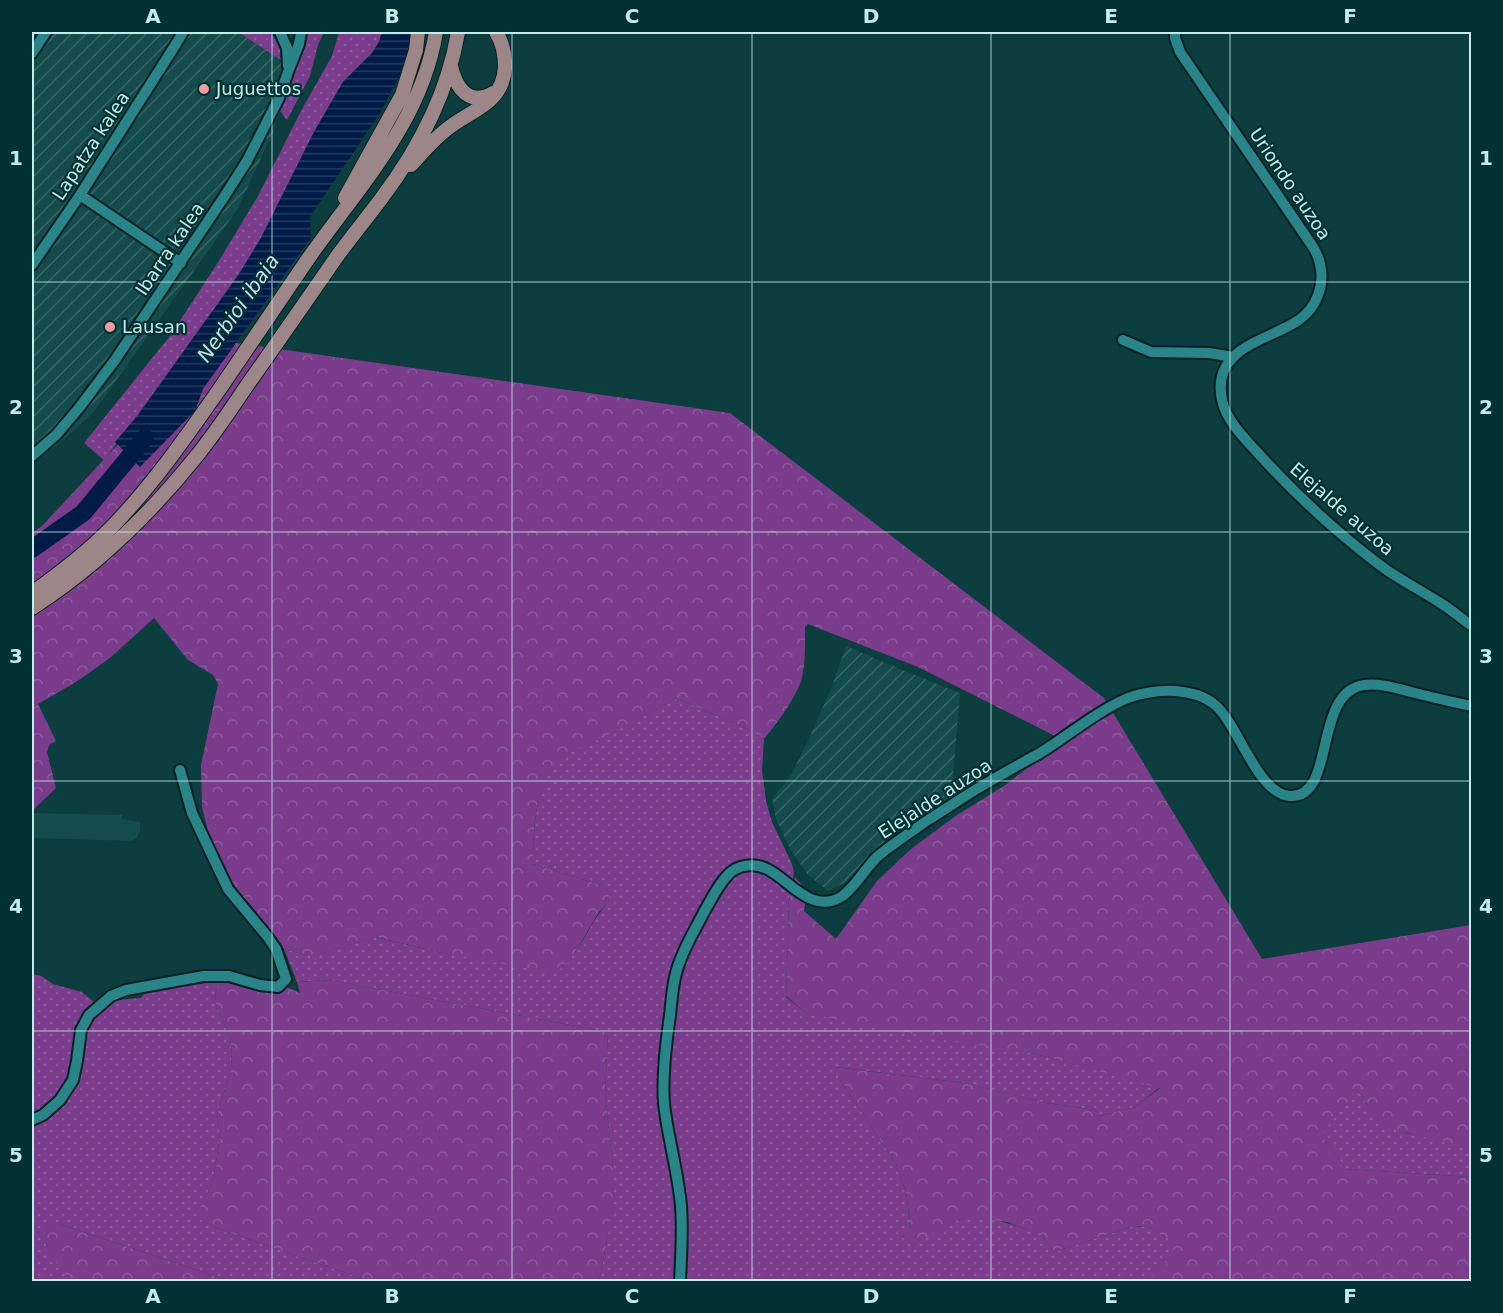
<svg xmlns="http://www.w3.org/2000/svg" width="1503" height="1313" font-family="'DejaVu Sans',sans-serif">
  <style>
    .built { fill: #144b4d }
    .industrial { fill: url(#industrial-furrows) }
    .green { fill: url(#green-dots) }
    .forest { fill: url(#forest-crowns) }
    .water { fill: url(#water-rules) }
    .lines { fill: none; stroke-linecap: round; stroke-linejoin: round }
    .river { stroke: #011b47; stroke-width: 18 }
    .minor-casing { stroke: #062123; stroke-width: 14 }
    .major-casing { stroke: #062123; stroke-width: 16 }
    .minor { stroke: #2a8588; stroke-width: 10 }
    .major { stroke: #9d8688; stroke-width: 14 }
    .grid { fill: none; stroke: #c4eced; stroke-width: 1.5; stroke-opacity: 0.55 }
    .poi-dot { fill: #f59b9c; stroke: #003234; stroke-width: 2 }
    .labels { text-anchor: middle; stroke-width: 4.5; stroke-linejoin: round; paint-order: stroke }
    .poi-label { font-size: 18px; fill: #c4eced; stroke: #003234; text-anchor: start }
    .street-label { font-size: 18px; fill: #c4eced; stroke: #003234 }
    .water-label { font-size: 20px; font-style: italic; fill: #ccdbf3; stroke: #003234 }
    .neatline { fill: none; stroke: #c4eced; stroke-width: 2 }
    .grid-label { font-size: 20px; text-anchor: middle; font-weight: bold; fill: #c4eced }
  </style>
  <defs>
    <pattern id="industrial-furrows" width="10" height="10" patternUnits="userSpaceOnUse" patternTransform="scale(1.5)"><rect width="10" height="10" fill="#144b4d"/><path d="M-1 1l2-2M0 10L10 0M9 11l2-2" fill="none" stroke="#356567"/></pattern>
    <pattern id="green-dots" width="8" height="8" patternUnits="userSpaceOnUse" patternTransform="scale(1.5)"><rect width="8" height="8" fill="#7b3d8b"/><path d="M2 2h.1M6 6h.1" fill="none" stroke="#8c599c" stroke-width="1.8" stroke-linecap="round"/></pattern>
    <pattern id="forest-crowns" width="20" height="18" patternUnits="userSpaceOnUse" patternTransform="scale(1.5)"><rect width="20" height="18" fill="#7b3d8b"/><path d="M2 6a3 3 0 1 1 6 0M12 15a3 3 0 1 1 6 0" fill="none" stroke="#8c599c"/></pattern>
    <pattern id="water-rules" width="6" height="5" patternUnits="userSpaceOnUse" patternTransform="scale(1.5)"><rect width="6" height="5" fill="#011b47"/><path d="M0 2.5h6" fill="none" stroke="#243c62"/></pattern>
  </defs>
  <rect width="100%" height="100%" fill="#0c3d3f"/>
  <path class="built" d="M 32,813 L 122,815 L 122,819 L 140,822 L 140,831 L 137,837 L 132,841 L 32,838 Z"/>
  <path class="industrial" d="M 32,32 L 269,32 L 299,59 L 273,132 L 237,210 L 93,413 L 66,438 L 32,465 Z
    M 846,646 L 907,672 L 960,693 L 951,799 L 900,829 L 862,864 L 848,881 L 828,891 L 808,875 L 790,849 L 776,819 L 772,799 L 791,775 L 807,743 L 831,689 Z"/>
  <path class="green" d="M 238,32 L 269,32 L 279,44 L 281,60 Z
    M 308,32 L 324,32 L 318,45 L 310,76 L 287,120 L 280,111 Z
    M 339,32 L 382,32 L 379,42 L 372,53 L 343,82 L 314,132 L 261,238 L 239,274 L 138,415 L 104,460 L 84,443 L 170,336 L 217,264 L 258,196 L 301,111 L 332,56 Z
    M 677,698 L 747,729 L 764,739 L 762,770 L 766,801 L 772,822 L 792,864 L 794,873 L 789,899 L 786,997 L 805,1012 L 1036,1054 L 1160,1087 L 1135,1107 L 1098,1116 L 1096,1110 L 1046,1103 L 965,1083 L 835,1067 L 837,1075 L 896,1164 L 906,1192 L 911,1230 L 903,1236 L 912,1246 C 924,1239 950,1222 961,1219 C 983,1214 1024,1226 1042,1237 C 1047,1240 1050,1247 1054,1252 L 1133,1226 L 1149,1227 L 1171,1240 L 1175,1253 L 1149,1282 L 599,1281 L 607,1241 L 613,1165 L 605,1094 L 608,1032 L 329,980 L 297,982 L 284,949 L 306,955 L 317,955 L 375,937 L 442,953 L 563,967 C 582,948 591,920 610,900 L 601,885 L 533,864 C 533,830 535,775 566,754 C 576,747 589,744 600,739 C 626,726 651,712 677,698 Z
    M 32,974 L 41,976 L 53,984 L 82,992 L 94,1002 L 141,998 L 145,992 L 185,983 L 223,982 L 216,991 L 215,1002 L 230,1038 L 232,1050 L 231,1069 L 217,1114 L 220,1135 L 215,1170 L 208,1193 L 196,1217 L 222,1230 L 369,1281 L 230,1281 L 59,1224 L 46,1244 L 69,1281 L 32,1282 Z
    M 1358,1090 L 1368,1106 L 1406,1133 L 1455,1143 L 1471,1150 L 1471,1177 L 1346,1169 L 1328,1143 L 1319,1136 Z"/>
  <path class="forest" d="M 215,340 L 730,413 L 1104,698 L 1262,959 L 1471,925 L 1471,1150 C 1443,1138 1411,1138 1384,1124 C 1378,1121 1373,1116 1368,1112 L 1368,1106 L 1358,1090 L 1320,1136 L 1328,1143 L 1346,1169 L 1471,1177 L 1471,1281 L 1149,1281 L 1168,1258 L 1175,1253 L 1170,1240 L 1149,1227 L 1133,1226 L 1054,1252 L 1044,1238 L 1023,1228 L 1007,1222 L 971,1218 L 960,1219 L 912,1246 L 903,1236 L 911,1229 L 906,1192 L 896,1164 L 837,1075 L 834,1067 L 965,1083 L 1046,1103 L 1096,1110 L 1099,1116 L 1135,1107 L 1160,1088 L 1036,1054 L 868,1027 L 805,1012 L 786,996 L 789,899 L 795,877 L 807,891 L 804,911 L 836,939 L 877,881 L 911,849 L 957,815 L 1004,786 L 1038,760 L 1061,739 L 918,667 L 808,624 L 805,627 C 805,644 806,668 800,684 C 791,704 778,722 764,739 L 747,729 L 677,698 C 651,712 625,727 598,740 C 588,745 574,748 565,755 C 535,780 533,827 533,864 L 601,885 L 607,890 L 610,900 L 599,912 L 571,959 L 563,967 L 554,971 L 543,971 L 442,953 L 376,937 L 317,955 L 306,955 L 284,949 L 271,932 L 251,912 L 237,891 L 209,835 L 202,807 L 201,765 L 218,684 L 213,675 L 188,660 L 154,618 L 110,658 L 76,682 L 38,704 L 56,741 L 49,745 L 47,752 L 56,788 L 32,811 L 32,533 L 42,526 Z
    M 238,976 C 264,976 276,982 300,993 L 297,982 L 329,980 L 608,1032 L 605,1094 L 613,1165 L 614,1192 L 607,1241 L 599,1281 L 369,1281 L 222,1230 L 195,1217 L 208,1193 L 215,1170 L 220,1135 L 217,1114 L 231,1069 L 232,1050 L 230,1038 L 215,1002 L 216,991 L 223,982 Z
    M 59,1224 L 230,1281 L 69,1281 C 60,1267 41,1244 44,1227 Z"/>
  <path class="water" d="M 382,32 L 413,32 L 399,77 L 380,113 L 310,217 L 311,238 L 203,389 L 195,411 L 140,467 L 115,442 L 138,415 L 239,274 L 261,238 L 314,132 L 343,82 L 372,53 L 379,42 Z"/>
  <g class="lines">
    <path class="river" d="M 32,549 L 83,513 L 145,438"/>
    <defs>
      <path id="minor" d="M 280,32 L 287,48 L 288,66
        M 1175,32 L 1175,38 L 1180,52 L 1313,247 C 1316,252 1319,258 1320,264 C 1325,285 1317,307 1299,320 C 1268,341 1211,347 1222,400 C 1226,420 1244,438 1257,452 C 1294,493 1336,532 1381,566 C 1400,580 1422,591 1442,604 C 1453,611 1462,619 1472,626
        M 32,53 L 46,32
        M 80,195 L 181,263
        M 32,265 L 80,195 L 176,44 L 183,32
        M 1123,340 L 1151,352 L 1209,353 L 1233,357
        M 32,456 L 56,435 L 79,408 L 115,360 L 224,197 L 247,161 L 279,98 L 288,72 L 299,44 L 301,32
        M 32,1120 L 43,1115 L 60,1100 L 73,1080 L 77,1061 L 81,1030 L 89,1015 L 111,996 L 126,990 L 204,976 L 229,976 L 260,985 L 278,987 L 286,979 L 276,949 L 267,936 L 228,889 L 192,813 L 180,770
        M 680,1282 C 681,1257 683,1231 681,1206 C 678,1172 668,1138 664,1104 C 662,1075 666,1044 670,1015 C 672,997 673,978 680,961 C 686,944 696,928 704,912 C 711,900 717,887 726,877 C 736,864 755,862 769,870 C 791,882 812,914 841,897 C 853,890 867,866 878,856 C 894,843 911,832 928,820 C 946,809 963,797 980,787 C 1000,775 1020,764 1040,753 C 1069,735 1097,711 1128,698 C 1141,693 1160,690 1175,691 C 1188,692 1203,695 1214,704 C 1238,723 1257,794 1290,796 C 1337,798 1312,693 1364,685 C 1380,683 1396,688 1411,692 C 1431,697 1451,702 1472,706"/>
      <path id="major" d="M 451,66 C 456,88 469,107 493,93
        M 411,165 C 423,152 434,139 447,129 C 472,109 503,104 505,67 C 505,54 503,43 496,32
        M 345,198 L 402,95 L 416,50 L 418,32
        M 32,593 C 56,576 88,551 109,530 C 152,486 186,437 221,387 C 250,344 279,302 308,259 C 359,186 421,123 436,32
        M 32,608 C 94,568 149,515 195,458 C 214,435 231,409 248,384 C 275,346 302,307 329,268 C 345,244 364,222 381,199 C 418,150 448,93 458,32"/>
    </defs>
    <use href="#minor" class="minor-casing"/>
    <use href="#major" class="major-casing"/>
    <use href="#minor" class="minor"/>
    <use href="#major" class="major"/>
  </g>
  <path class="grid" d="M 272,32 L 272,1282M 512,32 L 512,1282M 752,32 L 752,1282M 991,32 L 991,1282M 1230,32 L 1230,1282M 32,282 L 1472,282M 32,532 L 1472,532M 32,781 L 1472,781M 32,1031 L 1472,1031"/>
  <g class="poi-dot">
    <circle cx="204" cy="89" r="6"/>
    <circle cx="110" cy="327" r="6"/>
  </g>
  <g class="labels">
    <g class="poi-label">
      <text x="216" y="95">Juguettos</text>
      <text x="122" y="333">Lausan</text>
    </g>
    <g class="street-label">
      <text transform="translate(91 146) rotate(-57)" y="6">Lapatza kalea</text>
      <text transform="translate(1290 184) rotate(56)" y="6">Uriondo auzoa</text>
      <text transform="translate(170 249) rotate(-56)" y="6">Ibarra kalea</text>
      <text transform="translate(1342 509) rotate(41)" y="6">Elejalde auzoa</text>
      <text transform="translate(935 799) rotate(-33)" y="6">Elejalde auzoa</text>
    </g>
    <g class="water-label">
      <text transform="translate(238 308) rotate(-55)" y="7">Nerbioi ibaia</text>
    </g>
  </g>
  <rect width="1503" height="1313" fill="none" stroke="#003234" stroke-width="66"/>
  <rect x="33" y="33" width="1437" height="1247" class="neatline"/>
  <g class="grid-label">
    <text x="153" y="23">A</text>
    <text x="392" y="23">B</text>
    <text x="632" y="23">C</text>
    <text x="871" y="23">D</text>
    <text x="1111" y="23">E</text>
    <text x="1350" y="23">F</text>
    <text x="16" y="165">1</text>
    <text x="1486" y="165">1</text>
    <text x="16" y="414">2</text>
    <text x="1486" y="414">2</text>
    <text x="16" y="663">3</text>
    <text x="1486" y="663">3</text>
    <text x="16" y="913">4</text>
    <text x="1486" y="913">4</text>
    <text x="16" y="1162">5</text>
    <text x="1486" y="1162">5</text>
    <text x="153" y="1303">A</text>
    <text x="392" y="1303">B</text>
    <text x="632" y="1303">C</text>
    <text x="871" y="1303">D</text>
    <text x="1111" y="1303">E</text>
    <text x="1350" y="1303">F</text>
  </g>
</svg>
